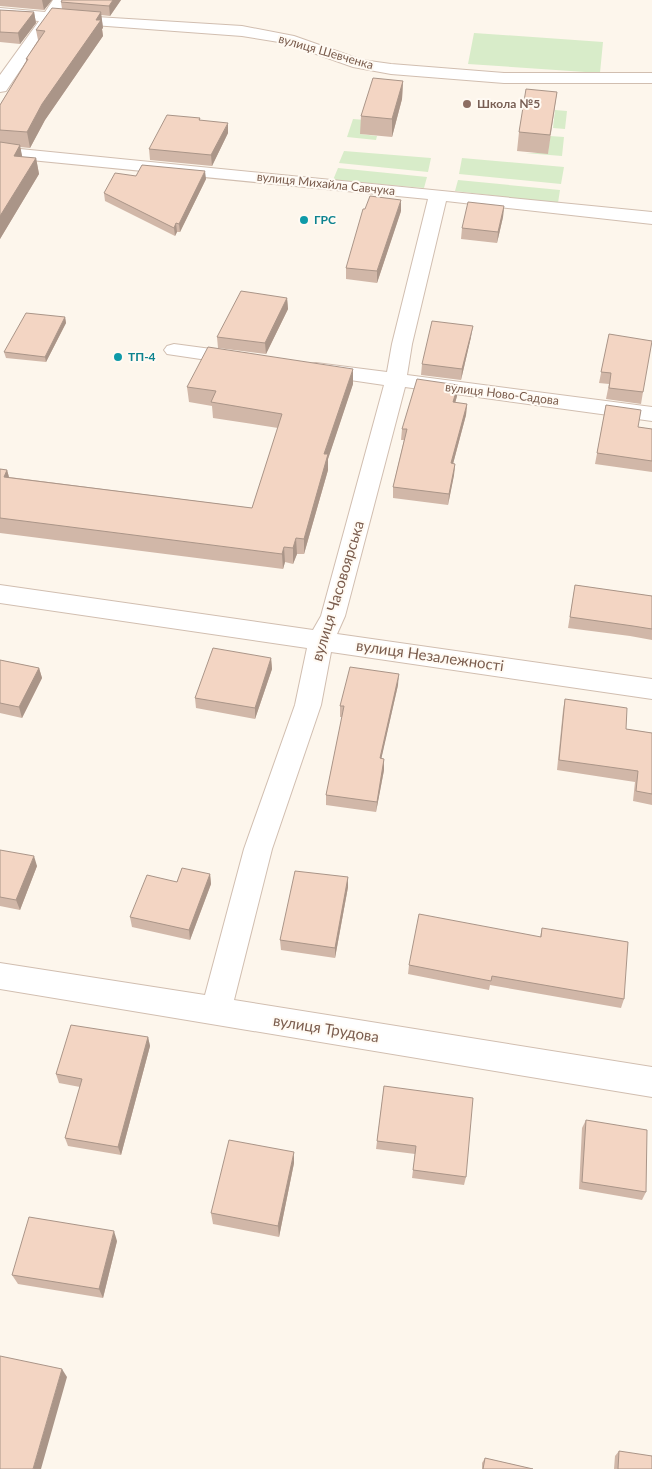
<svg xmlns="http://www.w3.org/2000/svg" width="652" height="1469" font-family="Lato,sans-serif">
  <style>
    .green { fill: #d8ecc9 }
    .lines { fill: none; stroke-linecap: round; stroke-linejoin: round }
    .minor-casing { stroke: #d1beb0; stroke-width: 2 }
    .minor { fill: #fff; fill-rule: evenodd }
    .wall { fill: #d1b7a8 }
    .shaded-wall { fill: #aa9588 }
    .building { fill: #f3d5c3; stroke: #aa9588 }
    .education-dot { fill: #8d6e63; stroke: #fffaf3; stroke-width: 2 }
    .culture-dot { fill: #0f9aa8; stroke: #fffaf3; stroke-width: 2 }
    .labels { text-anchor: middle; stroke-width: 4; stroke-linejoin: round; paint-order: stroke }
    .far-street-label { font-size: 12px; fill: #7a5c4d; stroke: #fffaf3 }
    .far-education-label { font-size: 12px; font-weight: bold; fill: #785e54; stroke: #fffaf3; text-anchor: start }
    .far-culture-label { font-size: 12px; font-weight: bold; fill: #0d838f; stroke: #fffaf3; text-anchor: start }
    .street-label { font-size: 15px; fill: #7a5c4d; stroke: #fffaf3 }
  </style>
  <rect width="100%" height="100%" fill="#fdf6ec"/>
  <path class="green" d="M 474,33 L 603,42 L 600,73 L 468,64 Z
    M 555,110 L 567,111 L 565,129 L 553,128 Z
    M 353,119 L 365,120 L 360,134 L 377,136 L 376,140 L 347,137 Z
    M 550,136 L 564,137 L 562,156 L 525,153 L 548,153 Z
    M 344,151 L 431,158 L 428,172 L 339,163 Z
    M 462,158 L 564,167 L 561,184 L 459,174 Z
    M 338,168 L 427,177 L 424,188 L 333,180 Z
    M 458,180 L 560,190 L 558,203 L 455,191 Z"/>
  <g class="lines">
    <defs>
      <path id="minor" d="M 53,0 L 69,0 L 59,14 L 64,15 L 242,26 L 294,36 L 362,60 L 391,64 L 504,73 L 652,73 L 652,83 L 504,83 L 391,74 L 353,67 L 285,43 L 242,36 L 53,22 L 6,91 L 0,92 L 0,75 L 39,21 L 0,18 L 0,8 L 45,12 Z
        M 0,147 L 652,212 L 652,224 L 446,201 L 412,344 L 407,375 L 652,407 L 652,421 L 405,387 L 345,616 L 337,634 L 652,679 L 652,699 L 331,652 L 321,705 L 272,849 L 234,1000 L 652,1067 L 652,1097 L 0,989 L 0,963 L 205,995 L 244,849 L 295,705 L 307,648 L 0,603 L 0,585 L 313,630 L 321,616 L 384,385 L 316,375 L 309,374 L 306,369 L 309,364 L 316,363 L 387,372 L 392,344 L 428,199 L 0,157 Z
        M 174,344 L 241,353 L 248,354 L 251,359 L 248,364 L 241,365 L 167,354 L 164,350 L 167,346 Z"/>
    </defs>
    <use href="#minor" class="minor-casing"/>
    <use href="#minor" class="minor"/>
  </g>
  <path class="wall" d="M 0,0 L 52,0 L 44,10 L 0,6 Z
    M 121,0 L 110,16 L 101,15 L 103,28 L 102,29 L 103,36 L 45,120 L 30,148 L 20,147 L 22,157 L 36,158 L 39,174 L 0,239 L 0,105 L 26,61 L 26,59 L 38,40 L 36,30 L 62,9 L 61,2 Z
    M 0,10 L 34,12 L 36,23 L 20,44 L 0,42 Z
    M 403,81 L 402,99 L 392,137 L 360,134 L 361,116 Z
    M 557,92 L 548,154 L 517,151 L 519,132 Z
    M 200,118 L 200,120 L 228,133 L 212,166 L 150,160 L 149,149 Z
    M 136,176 L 206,179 L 180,232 L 177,232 L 175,236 L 105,201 L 104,193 Z
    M 504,206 L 503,217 L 497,243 L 461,239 L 462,228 Z
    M 401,211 L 377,283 L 346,279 L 346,268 Z
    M 287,298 L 288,309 L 266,354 L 218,348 L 217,337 Z
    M 65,317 L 66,323 L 46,362 L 6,358 L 4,352 Z
    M 609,334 L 643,392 L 641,404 L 606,399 L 609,384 L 599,383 Z
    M 471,337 L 461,380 L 421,375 L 422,364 Z
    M 353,384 L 328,459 L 328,470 L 304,554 L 297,554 L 293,564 L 285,562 L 283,569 L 0,533 L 0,469 L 7,470 L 9,477 L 252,508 L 278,428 L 213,418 L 212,406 L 189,402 L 187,387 Z
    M 458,385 L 457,396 L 455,403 L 467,404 L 466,415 L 453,464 L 455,464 L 454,475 L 448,505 L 393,498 L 393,487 L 404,440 L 401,440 L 402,429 Z
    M 606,405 L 638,427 L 652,429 L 652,472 L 595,464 Z
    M 575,585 L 652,596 L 652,640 L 630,636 L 568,628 Z
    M 271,658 L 272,669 L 255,719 L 196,708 L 195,698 Z
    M 0,660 L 39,668 L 42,678 L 22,718 L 0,713 Z
    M 398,685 L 381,759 L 384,759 L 384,770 L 376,812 L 326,805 L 326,795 L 342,717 L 340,717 L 340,706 Z
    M 565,699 L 626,729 L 652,733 L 652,805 L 633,801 L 635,782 L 557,770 L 563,710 Z
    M 0,850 L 37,866 L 20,910 L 0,906 Z
    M 210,874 L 211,884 L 190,940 L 132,927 L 130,917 L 177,882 Z
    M 348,877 L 348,887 L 335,958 L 281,950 L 280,940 Z
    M 542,928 L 624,999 L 621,1008 L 490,985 L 489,990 L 408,974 L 409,965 L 540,937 Z
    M 148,1037 L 150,1046 L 121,1155 L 68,1146 L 65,1138 L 80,1087 L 59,1083 L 56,1074 Z
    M 384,1086 L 466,1177 L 464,1185 L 412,1178 L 415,1154 L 376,1149 Z
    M 586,1120 L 646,1192 L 642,1200 L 579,1189 L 582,1128 Z
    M 294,1163 L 279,1237 L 213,1224 L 211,1213 Z
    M 117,1241 L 103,1298 L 18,1284 L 12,1275 Z
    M 619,1451 L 652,1469 L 614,1469 L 615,1456 Z
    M 485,1458 L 533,1469 L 482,1469 L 482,1463 Z"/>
  <path class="shaded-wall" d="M 42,0 L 52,0 L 44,10 Z
    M 113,0 L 121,0 L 110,16 L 109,6 Z
    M 34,12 L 36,23 L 20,44 L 18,33 Z
    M 101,12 L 103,28 L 102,29 L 103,36 L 45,120 L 30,148 L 27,132 L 42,104 Z
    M 403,81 L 402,99 L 392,137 L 392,119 Z
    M 228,123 L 228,133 L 212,166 L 211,155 Z
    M 20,145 L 23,161 L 14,156 Z
    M 36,158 L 39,174 L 0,239 L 0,216 Z
    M 205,171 L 206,179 L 180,232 L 179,224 Z
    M 401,200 L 401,211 L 377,283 L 377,271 Z
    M 504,206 L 503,217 L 497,243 L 498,232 Z
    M 176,223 L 177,232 L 175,236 L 174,228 Z
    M 287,298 L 288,309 L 266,354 L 265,343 Z
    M 65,317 L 66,323 L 46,362 L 45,357 Z
    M 473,326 L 471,337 L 461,380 L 462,369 Z
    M 353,369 L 353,384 L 328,459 L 328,470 L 304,554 L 304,539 L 324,454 Z
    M 458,385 L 457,396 L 452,414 L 453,402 Z
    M 467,404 L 466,415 L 450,475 L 451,463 Z
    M 455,464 L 454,475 L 448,505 L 449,494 Z
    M 7,470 L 11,485 L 4,477 Z
    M 296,538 L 297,554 L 293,564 L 293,548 Z
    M 284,547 L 285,562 L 283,569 L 282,554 Z
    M 271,658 L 272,669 L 255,719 L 255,708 Z
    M 39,668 L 42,678 L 22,718 L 19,707 Z
    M 399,674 L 398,685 L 379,769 L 380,758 Z
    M 384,759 L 384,770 L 376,812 L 377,802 Z
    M 34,856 L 37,866 L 20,910 L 16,900 Z
    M 210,874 L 211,884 L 190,940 L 189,930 Z
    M 348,877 L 348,887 L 335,958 L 335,948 Z
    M 148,1037 L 150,1046 L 121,1155 L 118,1147 Z
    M 294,1152 L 294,1163 L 279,1237 L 278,1226 Z
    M 114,1231 L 117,1241 L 103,1298 L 99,1289 Z
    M 62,1369 L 67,1377 L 41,1469 L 33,1469 Z"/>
  <path class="building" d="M 62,0 L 113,0 L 109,6 L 61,2 Z
    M 52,8 L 101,12 L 96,20 L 101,20 L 42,104 L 27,132 L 0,130 L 0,105 L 28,59 L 26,59 L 45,31 L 36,30 Z
    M 0,10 L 34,12 L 18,33 L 0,32 Z
    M 373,78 L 403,81 L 392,119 L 361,116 Z
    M 526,89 L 557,92 L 550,135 L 519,132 Z
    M 167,115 L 200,118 L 199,120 L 228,123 L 211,155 L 149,149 Z
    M 0,142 L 20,145 L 14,156 L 36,158 L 0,216 Z
    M 142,165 L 205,171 L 179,224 L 176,223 L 174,228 L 104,193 L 115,173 L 136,176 Z
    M 370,196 L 401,200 L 377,271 L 346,268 L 363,209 L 365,209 Z
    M 468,202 L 504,206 L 498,232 L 462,228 Z
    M 241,291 L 287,298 L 265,343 L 217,337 Z
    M 26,313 L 65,317 L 45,357 L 4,352 Z
    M 432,321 L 473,326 L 462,369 L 422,364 Z
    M 609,334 L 652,341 L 643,392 L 609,388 L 611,373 L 601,372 Z
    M 208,347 L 353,369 L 324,454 L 328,454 L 304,539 L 296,538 L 293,548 L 284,547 L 282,554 L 0,518 L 0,469 L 7,470 L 4,477 L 252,508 L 282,414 L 211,402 L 216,391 L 187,387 Z
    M 417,379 L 458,385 L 453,402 L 467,404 L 451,463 L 455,464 L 449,494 L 393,487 L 407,429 L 402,429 Z
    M 606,405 L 641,410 L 638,427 L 652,429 L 652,461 L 597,453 Z
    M 575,585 L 652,596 L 652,629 L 633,626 L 570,617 Z
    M 213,648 L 271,658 L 255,708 L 195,698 Z
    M 0,660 L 39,668 L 19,707 L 0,703 Z
    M 350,667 L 399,674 L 380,758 L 384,759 L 377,802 L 326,795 L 344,706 L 340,706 Z
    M 565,699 L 627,708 L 626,729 L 652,733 L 652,794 L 636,791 L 638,771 L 559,760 Z
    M 0,850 L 34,856 L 16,900 L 0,897 Z
    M 182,868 L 210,874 L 189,930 L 130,917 L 147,875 L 177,882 Z
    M 295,871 L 348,877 L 335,948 L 280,940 Z
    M 419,914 L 541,937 L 542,928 L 628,942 L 624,999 L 492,976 L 491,981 L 409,965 Z
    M 71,1025 L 148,1037 L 118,1147 L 65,1138 L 82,1079 L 56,1074 Z
    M 384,1086 L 473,1098 L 466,1177 L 413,1170 L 416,1146 L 377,1141 Z
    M 586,1120 L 647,1130 L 646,1192 L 582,1182 Z
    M 229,1140 L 294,1152 L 278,1226 L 211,1213 Z
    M 29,1217 L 114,1231 L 99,1289 L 12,1275 Z
    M 0,1356 L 62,1369 L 33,1469 L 0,1469 Z
    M 619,1451 L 652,1456 L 652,1469 L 618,1469 Z
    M 485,1458 L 533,1469 L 483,1469 Z"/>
  <circle class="education-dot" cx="467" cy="104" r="5"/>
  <g class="culture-dot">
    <circle cx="304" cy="220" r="5"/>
    <circle cx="118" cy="357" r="5"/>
  </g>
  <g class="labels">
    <g class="far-street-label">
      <text transform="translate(326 52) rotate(16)" y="4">вулиця Шевченка</text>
      <text transform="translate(326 184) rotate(6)" y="4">вулиця Михайла Савчука</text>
      <text transform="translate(502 394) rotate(7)" y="4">вулиця Ново-Садова</text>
    </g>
    <g class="far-education-label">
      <text x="477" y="108">Школа №5</text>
    </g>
    <g class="far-culture-label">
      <text x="314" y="224">ГРС</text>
      <text x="128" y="361">ТП-4</text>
    </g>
    <g class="street-label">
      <text transform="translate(338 591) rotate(-73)" y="5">вулиця Часовоярська</text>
      <text transform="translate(430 656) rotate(8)" y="5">вулиця Незалежності</text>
      <text transform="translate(326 1029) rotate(9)" y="5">вулиця Трудова</text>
    </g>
  </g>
</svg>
